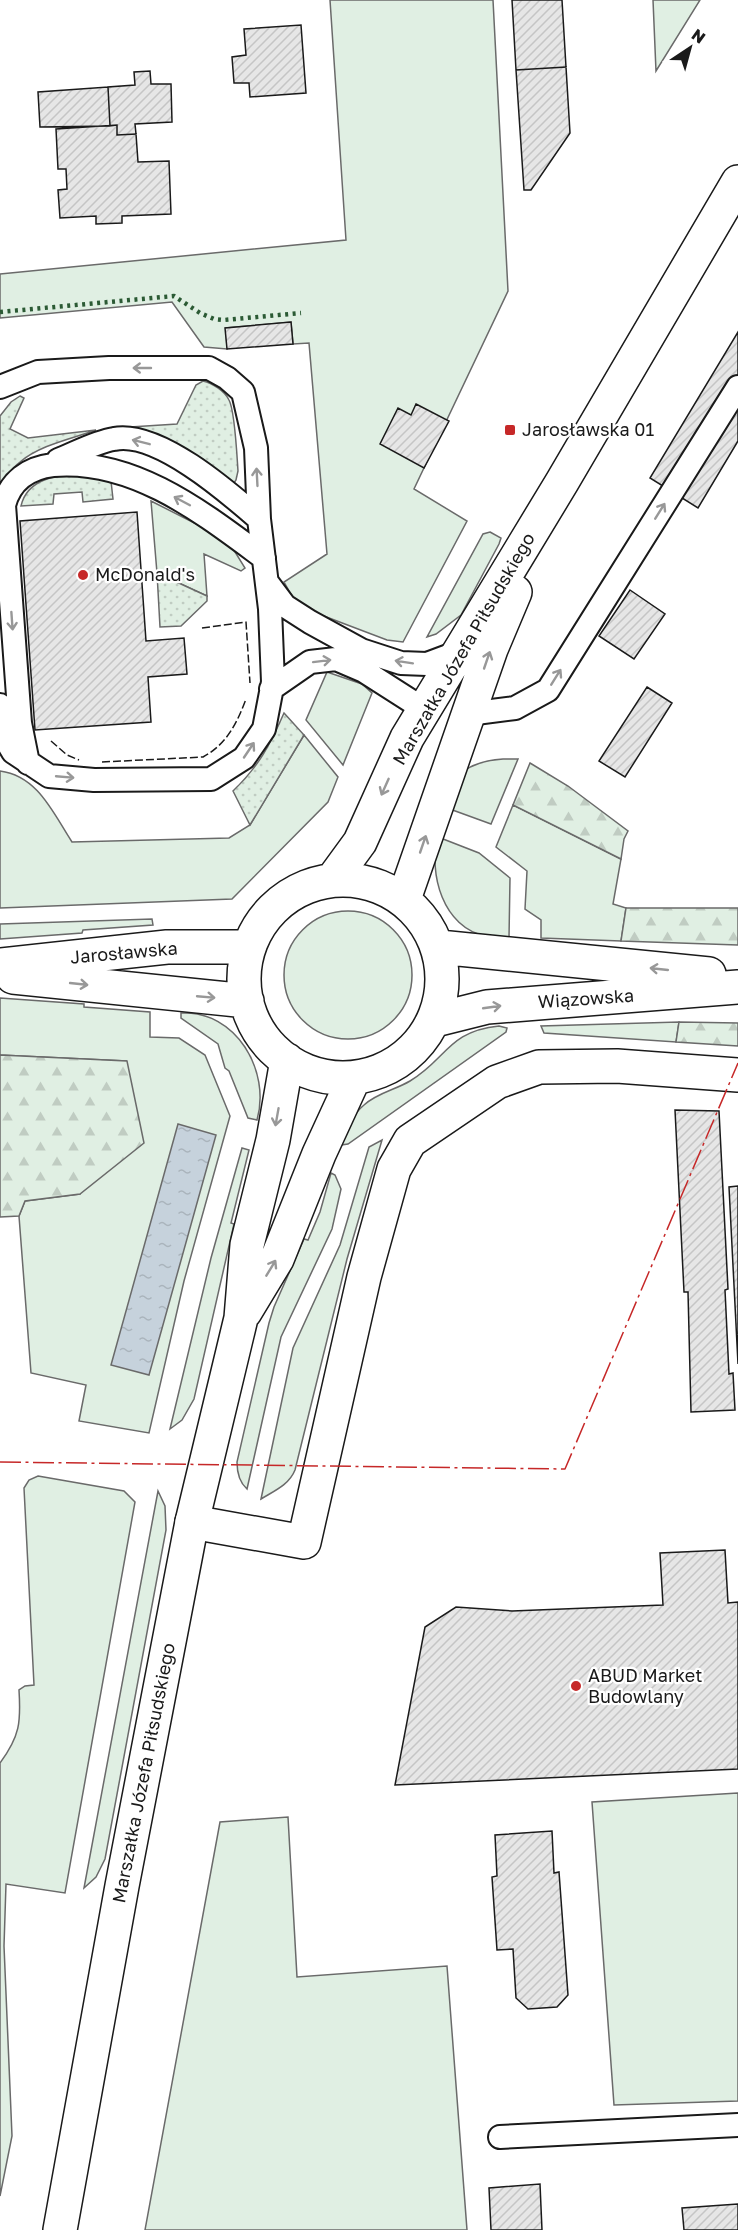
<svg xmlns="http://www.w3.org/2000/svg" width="738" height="2230" font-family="'Golos Text',sans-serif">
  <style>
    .grass { fill: #e0efe3; stroke: #6a6a6a; stroke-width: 1.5 }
    .forest { fill: url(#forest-firs); stroke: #6a6a6a; stroke-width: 1.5 }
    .garden { fill: url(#garden-dots); stroke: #6a6a6a; stroke-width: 1.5 }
    .water { fill: url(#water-ripples); stroke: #6a6a6a; stroke-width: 1.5 }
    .building { fill: url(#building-hatch); stroke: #1a1a1a; stroke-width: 1.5 }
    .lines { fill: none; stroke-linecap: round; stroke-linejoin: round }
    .service-casing { stroke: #1a1a1a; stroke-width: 26 }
    .minor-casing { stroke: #1a1a1a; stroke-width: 36 }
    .secondary-casing { stroke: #1a1a1a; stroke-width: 36 }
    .service { stroke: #fff; stroke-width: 22 }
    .minor { stroke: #fff; stroke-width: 33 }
    .secondary { stroke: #fff; stroke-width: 33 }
    .hedge { stroke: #2b5a34; stroke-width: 4.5; stroke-dasharray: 3 4.5; stroke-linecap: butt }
    .fence { stroke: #1a1a1a; stroke-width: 1.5; stroke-dasharray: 8 3; stroke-linecap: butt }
    .power { stroke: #c62828; stroke-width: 1.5; stroke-dasharray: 21 4.5 3 4.5; stroke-linecap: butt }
    .oneway { stroke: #989898 }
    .poi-dot { fill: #c62828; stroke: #fff; stroke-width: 2 }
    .labels { text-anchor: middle; stroke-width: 4.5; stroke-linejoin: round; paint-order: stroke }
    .poi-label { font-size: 18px; fill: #1a1a1a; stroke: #fff; text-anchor: start }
    .street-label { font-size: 18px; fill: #1a1a1a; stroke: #fff }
  </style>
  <defs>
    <pattern id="forest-firs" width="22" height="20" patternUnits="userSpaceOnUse" patternTransform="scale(1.5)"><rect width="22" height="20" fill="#e0efe3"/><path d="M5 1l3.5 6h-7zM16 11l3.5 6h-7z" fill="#c0ccc2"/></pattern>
    <pattern id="garden-dots" width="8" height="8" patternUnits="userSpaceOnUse" patternTransform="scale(1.5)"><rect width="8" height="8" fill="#e0efe3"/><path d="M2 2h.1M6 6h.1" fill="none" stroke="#c0ccc2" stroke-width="1.8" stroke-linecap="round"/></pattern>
    <pattern id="water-ripples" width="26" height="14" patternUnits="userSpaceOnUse" patternTransform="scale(1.5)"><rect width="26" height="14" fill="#c6d2dc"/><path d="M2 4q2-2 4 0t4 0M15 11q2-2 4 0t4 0" fill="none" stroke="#aab4bc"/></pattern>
    <pattern id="building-hatch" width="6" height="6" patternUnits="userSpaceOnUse" patternTransform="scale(1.5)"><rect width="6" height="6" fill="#e6e6e6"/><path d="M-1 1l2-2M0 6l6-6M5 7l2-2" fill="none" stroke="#c5c5c5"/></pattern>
  </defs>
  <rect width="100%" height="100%" fill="#fff"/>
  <path class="grass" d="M 330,0 L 493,0 L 508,291 L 414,489 L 467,521 L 403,642 L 387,640 L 308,610 L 292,596 L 284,582 L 327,554 L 309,343 L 293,344 L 291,322 L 226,328 L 227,349 L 204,347 L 172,302 L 0,318 L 0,274 L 346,240 Z
    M 653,0 L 700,0 L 656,71 Z
    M 151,501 L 224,538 L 232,547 L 245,568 L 241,571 L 204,554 L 207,596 L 157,573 Z
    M 490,532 L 501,538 L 499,544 L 461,615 L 436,634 L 427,637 L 483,534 Z
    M 327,672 L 362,684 L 372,693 L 343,765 L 306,720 Z
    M 304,735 L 338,777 L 328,802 L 232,899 L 0,908 L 0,771 C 38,776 53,813 72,842 L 229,838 L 250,825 Z
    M 503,759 L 518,759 L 491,824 L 447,808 C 450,799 453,784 459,776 C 469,764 489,760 503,759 Z
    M 513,805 L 621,859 L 613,904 L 626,908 L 621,941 L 541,938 L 541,920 L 525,909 L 527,871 L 496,847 Z
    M 438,837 L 479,853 L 510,878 L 509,938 C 502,937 493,938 486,936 C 443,928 428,873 438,837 Z
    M284 975a64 64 0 1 1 128 0a64 64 0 1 1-128 0Z
    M 152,919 L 153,925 L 83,930 L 82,933 L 0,939 L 0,924 Z
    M 0,998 L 84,1004 L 84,1007 L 150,1012 L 150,1037 L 179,1038 L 205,1055 L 230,1116 L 184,1281 L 149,1433 L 79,1421 L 86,1385 L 31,1373 L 19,1216 L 25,1201 L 80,1194 L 126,1061 L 0,1055 Z
    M 181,1013 C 236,1010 271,1071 257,1120 L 248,1118 L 229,1071 L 225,1068 L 218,1044 L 181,1018 Z
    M 679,1022 L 676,1042 L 544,1033 L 541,1026 Z
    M 499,1026 L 507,1028 L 506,1032 L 348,1144 L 341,1145 C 347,1130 352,1115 364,1105 C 377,1093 395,1090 410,1081 C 446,1060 448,1031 499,1026 Z
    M 382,1140 L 347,1259 L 295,1470 C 289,1485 274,1491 261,1499 L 293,1348 L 340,1245 L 369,1147 Z
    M 242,1148 L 249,1150 L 231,1223 L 234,1224 L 194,1399 L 182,1420 L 170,1429 L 211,1258 Z
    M 331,1173 L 335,1175 L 341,1189 L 332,1229 L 281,1337 L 247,1489 C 239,1482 237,1472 237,1462 L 269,1323 L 274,1307 L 304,1239 L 308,1240 L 320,1212 Z
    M 38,1476 L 124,1491 L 135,1502 L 65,1893 L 6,1884 L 4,1946 L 12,2136 L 0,2196 L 0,1763 C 20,1736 21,1722 19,1690 L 25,1686 L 34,1685 L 24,1488 L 29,1480 Z
    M 158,1491 L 165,1506 L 166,1530 L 105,1859 L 96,1877 L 84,1888 Z
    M 738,1793 L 738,2101 L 614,2105 L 592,1802 Z
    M 288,1817 L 297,1977 L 447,1966 L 467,2230 L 145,2230 L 220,1822 Z"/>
  <path class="forest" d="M 530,763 L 568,786 L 628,831 L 624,839 L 621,859 L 513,805 Z
    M 626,908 L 738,908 L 738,945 L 621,941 Z
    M 679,1022 L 738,1023 L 738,1046 L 676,1042 Z
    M 0,1055 L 127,1061 L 144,1143 L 80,1194 L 25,1201 L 19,1216 L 0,1217 Z"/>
  <path class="garden" d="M 203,381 C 212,383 225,391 229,400 C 235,411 237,457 238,471 L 236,480 L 232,486 L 151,434 L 130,427 L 177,424 L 196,385 Z
    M 20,396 L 24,398 L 10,429 L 28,438 L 96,430 C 71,439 40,445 20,462 C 12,468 7,476 0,483 L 0,416 L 11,402 Z
    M 79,474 L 111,481 L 113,499 L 83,502 L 82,492 L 54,494 L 53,504 L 21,506 C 27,479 56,475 79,474 Z
    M 157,573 L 207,596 L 207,601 L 181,626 L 160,627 Z
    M 284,713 L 304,735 L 250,825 L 233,791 C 259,766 270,745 284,713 Z"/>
  <path class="water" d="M 178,1124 L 216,1135 L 149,1375 L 111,1365 Z"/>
  <path class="building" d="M 512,0 L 562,0 L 566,67 L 516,70 Z
    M 301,25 L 306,93 L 250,97 L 249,83 L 234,83 L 232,57 L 246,55 L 244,29 Z
    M 566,67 L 570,133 L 531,190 L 524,190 L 516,70 Z
    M 150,71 L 151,84 L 171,84 L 172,122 L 135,124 L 136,134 L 117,135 L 117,125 L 110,126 L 108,87 L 135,85 L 134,72 Z
    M 108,87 L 110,126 L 40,127 L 38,92 Z
    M 117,125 L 117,135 L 136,134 L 138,162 L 169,161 L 171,214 L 122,216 L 122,223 L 96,224 L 96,216 L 60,218 L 58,190 L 67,189 L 66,169 L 58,169 L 56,129 Z
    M 291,322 L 293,344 L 227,349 L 225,328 Z
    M 738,332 L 738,441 L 698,508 L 650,478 Z
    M 416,404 L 449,421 L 424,468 L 380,444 L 398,408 L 411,415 Z
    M 137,512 L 146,641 L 184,638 L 187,674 L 148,677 L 151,722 L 35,730 L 20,521 Z
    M 630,590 L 665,614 L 634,659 L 599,636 Z
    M 647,687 L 672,703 L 625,777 L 599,761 Z
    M 675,1110 L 719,1111 L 728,1289 L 725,1290 L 729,1374 L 733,1373 L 735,1410 L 691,1412 L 688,1292 L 684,1292 Z
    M 738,1186 L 738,1364 L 729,1187 Z
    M 725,1550 L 728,1603 L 738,1602 L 738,1769 L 395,1785 L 425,1627 L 456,1607 L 512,1611 L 663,1605 L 660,1553 Z
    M 552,1831 L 554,1873 L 559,1872 L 568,1995 L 557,2007 L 528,2009 L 516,1998 L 513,1949 L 497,1950 L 492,1877 L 497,1876 L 495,1835 Z
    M 540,2184 L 542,2230 L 491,2230 L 489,2188 Z
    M 738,2204 L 738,2230 L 684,2230 L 682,2208 Z"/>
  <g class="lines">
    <defs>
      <path id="service" d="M 0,387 L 38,372 L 109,368 L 209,368 L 227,378 L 243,392 L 256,448 L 259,519 L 270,609 L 273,682 L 264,729 L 244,758 L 211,779 L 94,780 L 49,776 L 13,752 L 3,735 L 0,705
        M 58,460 C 76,453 95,442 114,439 C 157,430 228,492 259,519
        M 267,582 L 285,606 L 310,622 L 361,650 L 401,663 L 427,664 L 459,652
        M 271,689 L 310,662 L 336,659 L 364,671 L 425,710
        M 468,714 L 515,708 L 548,690 L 738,387
        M 28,763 L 20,723 L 4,505 C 10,481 28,468 53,465 C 134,458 203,513 264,558
        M 500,2137 L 738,2125"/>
      <path id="minor" d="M 192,1522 L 304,1542 L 364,1277 L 394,1169 L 410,1141 L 497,1082 L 539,1067 L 617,1066 L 738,1075"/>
      <path id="secondary" d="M 333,879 L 360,842 L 407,738 L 562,482 L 738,182
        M244 979a99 99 0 1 1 198 0a99 99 0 1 1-198 0Z
        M 404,899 L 491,649 L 515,592
        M 439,947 L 709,974
        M 0,965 L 167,947 L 249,947
        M 13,977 L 247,1001
        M 435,1020 L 487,1007 L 738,987
        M 245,1312 L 277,1259 L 319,1154 L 354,1078
        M 60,2230 L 122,1886 L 192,1522 L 241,1318 L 247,1245 L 273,1140 L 287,1060"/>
    </defs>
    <use href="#service" class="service-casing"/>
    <use href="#minor" class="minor-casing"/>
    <use href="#secondary" class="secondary-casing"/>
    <use href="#service" class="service"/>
    <use href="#minor" class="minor"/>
    <use href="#secondary" class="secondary"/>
    <path class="hedge" d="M 0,312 L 174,296 L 200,313 L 214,319 L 224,320 L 301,313"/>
    <path class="fence" d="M 202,628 L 246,622 L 250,683
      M 51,741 L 67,755 L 79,760
      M 102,762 L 203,757 C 227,744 237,723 246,699"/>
    <path class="power" d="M 0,1462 L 565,1469 L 738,1063"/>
  </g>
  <defs><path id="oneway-shaft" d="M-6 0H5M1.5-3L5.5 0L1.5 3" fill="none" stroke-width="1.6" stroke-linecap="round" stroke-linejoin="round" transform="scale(1.5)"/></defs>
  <g class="oneway">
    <use href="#oneway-shaft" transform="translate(142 368) rotate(-180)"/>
    <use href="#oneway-shaft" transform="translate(141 442) rotate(-166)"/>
    <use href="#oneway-shaft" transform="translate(257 477) rotate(-93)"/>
    <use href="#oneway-shaft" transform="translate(182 501) rotate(-152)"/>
    <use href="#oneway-shaft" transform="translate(660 511) rotate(-58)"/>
    <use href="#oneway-shaft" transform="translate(12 621) rotate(86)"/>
    <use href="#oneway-shaft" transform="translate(487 660) rotate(-71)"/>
    <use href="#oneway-shaft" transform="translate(322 661) rotate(-7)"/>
    <use href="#oneway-shaft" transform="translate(404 662) rotate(-171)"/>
    <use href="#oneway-shaft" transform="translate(556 677) rotate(-58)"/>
    <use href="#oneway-shaft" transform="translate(249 750) rotate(-56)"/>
    <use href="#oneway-shaft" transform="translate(65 777) rotate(5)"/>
    <use href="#oneway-shaft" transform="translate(385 787) rotate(114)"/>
    <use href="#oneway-shaft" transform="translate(423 844) rotate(-71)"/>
    <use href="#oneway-shaft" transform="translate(659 969) rotate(-174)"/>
    <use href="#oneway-shaft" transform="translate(79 984) rotate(6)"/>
    <use href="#oneway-shaft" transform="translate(206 997) rotate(5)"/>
    <use href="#oneway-shaft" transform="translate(492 1007) rotate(-8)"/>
    <use href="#oneway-shaft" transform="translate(277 1117) rotate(100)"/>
    <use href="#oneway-shaft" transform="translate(271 1268) rotate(-59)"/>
  </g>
  <g class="poi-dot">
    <rect x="504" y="424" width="12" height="12" rx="3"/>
    <circle cx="83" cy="575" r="6"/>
    <circle cx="576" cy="1686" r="6"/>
  </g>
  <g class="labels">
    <g class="poi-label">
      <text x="522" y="436">Jarosławska 01</text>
      <text x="95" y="581">McDonald's</text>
      <text x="588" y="1682">ABUD Market<tspan x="588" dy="21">Budowlany</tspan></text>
    </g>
    <g class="street-label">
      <text transform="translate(464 649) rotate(-60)" y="6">Marszałka Józefa Piłsudskiego</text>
      <text transform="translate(124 953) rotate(-5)" y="6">Jarosławska</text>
      <text transform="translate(586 999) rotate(-4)" y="6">Wiązowska</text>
      <text transform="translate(144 1773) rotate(-79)" y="6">Marszałka Józefa Piłsudskiego</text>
    </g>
  </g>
  <g transform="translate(690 48) rotate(36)" stroke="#ffffff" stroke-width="4.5" paint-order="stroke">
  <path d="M0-4.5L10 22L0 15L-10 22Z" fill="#1a1a1a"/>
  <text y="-9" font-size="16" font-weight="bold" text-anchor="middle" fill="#1a1a1a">N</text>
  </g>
</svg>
